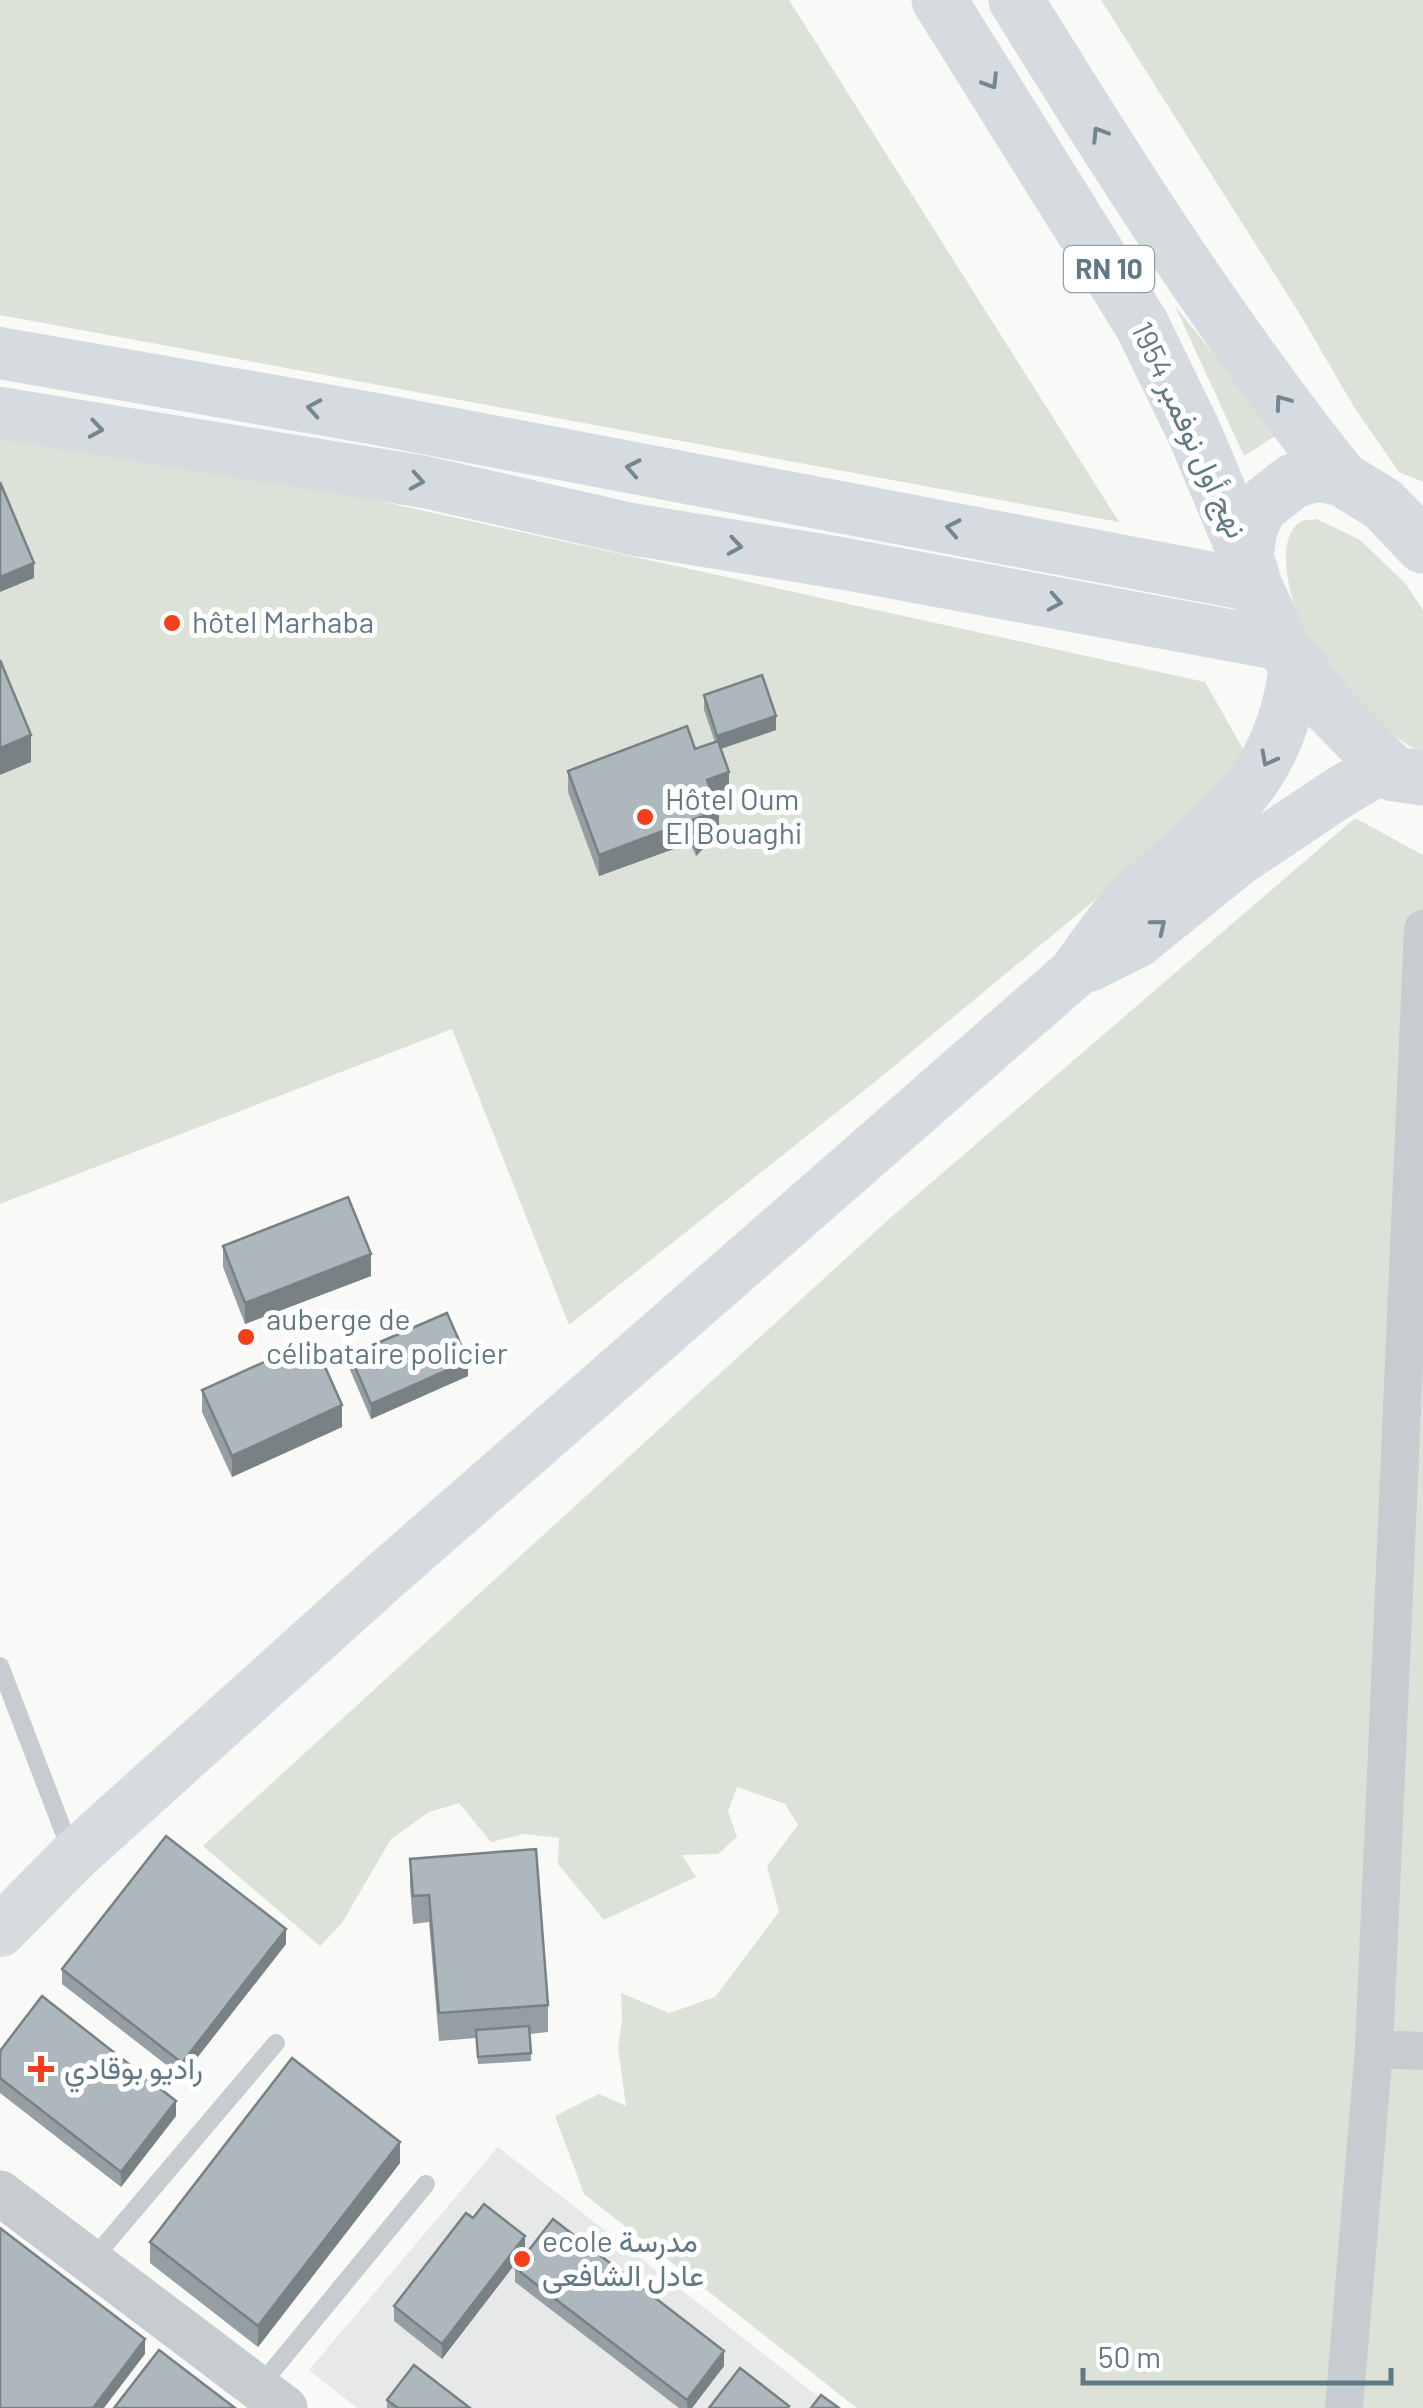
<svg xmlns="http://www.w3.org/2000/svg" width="1423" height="2408" font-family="Barlow,Vazirmatn,sans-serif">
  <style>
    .built { fill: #e7e9e8 }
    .green { fill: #dce2d7 }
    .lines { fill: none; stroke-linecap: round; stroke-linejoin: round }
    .service { stroke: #c6cccf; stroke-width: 18 }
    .minor { stroke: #c6cccf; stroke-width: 38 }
    .tertiary { stroke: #c6cccf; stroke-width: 45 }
    .secondary { stroke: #d5dbdf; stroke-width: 52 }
    .primary { stroke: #d5dbdf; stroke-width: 55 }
    .wall { fill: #949ea3 }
    .shaded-wall { fill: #788184 }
    .building { fill: #acb8bd; stroke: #788184; stroke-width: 2.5 }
    .oneway { stroke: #728792 }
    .poi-dot { fill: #f53f1b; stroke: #fff; stroke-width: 4 }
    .labels { text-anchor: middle; stroke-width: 10; stroke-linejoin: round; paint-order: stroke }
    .shield { fill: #fff; stroke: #90a0aa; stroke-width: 2.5 }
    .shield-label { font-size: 28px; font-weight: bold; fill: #617885 }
    .street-label { font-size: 30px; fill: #617885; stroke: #fff }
    .poi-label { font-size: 30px; fill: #617885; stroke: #fff; text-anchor: start }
  </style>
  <rect width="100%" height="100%" fill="#f9f9f7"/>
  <path class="built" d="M 498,2147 L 820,2398 L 812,2408 L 357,2408 L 309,2370 Z"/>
  <path class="green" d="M 0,0 L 789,0 L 1119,522 L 0,315 Z
    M 1101,0 L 1423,0 L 1423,482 L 1399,472 L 1354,407 L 1301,316 Z
    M 1175,306 L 1278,434 L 1244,456 Z
    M 0,428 L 215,465 L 1205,682 L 1247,756 L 1241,779 L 881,1077 L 569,1325 L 452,1029 L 0,1204 Z
    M 1317,519 L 1360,540 L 1405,583 L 1423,610 L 1423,751 C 1399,749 1328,674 1314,652 C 1298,628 1267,539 1302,521 C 1307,519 1312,520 1317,519 Z
    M 1355,818 L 1423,855 L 1423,2408 L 857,2408 L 584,2194 L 555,2116 L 599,2094 L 626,2106 L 618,2047 L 622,2020 L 621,1993 L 669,2013 L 715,1997 L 779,1912 L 767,1866 L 798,1825 L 785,1804 L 737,1787 L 728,1811 L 737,1837 L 718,1854 L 682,1855 L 696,1877 L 604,1920 L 558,1864 L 559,1838 L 524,1834 L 491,1842 L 459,1803 L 429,1812 L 391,1839 L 342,1923 L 320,1946 L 203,1846 L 888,1220 Z"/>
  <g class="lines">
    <path class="service" d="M 0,1666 L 71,1851
      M 92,2260 L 276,2043
      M 259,2387 L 426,2184"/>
    <path class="minor" d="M 1374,2049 L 1423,2051
      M 1344,2408 L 1374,2049 L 1423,929"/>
    <path class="tertiary" d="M 0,2193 L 285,2408"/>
    <path class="secondary" d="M 0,353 L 371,418 L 1255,586
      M 0,413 L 425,482 L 631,529 L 840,563 L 1282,645
      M 1089,966 L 1137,942 L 1237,861 L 1340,792 L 1385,766
      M 0,1931 L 73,1857 L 386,1575 L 1074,973 C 1091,950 1107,925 1126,905 C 1209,822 1279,795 1295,666"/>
    <path class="primary" d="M 939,0 L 1142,325 L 1195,434 L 1246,556
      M 1016,0 C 1118,165 1221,328 1342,479
      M 1423,546 L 1383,504 L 1342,479 L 1318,474 L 1293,481 L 1260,507 L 1250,528 L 1246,556 L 1255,586 L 1282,645 L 1328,707 L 1394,774 L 1423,778"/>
  </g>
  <path class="wall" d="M 704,695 L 776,730 L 721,749 L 729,793 L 714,799 L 719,832 L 696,856 L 690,843 L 599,876 L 568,792 L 568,771 L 695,749 L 715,742 L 704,710 Z
    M 223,1246 L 371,1276 L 245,1324 L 223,1267 Z
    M 350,1355 L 468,1376 L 371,1419 L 350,1370 Z
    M 202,1390 L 342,1427 L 232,1477 L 202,1412 Z
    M 410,1859 L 548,2005 L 548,2032 L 530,2034 L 531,2061 L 478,2064 L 476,2038 L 439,2041 L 429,1922 L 413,1924 L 410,1886 Z
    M 286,1944 L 182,2077 L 62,1984 L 62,1969 Z
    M 0,2051 L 176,2116 L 121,2187 L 0,2093 Z
    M 400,2163 L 258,2347 L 150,2263 L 150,2242 Z
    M 525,2251 L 442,2359 L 394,2321 L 394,2306 Z
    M 515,2268 L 724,2366 L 692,2408 L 679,2408 L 515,2282 Z
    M 387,2400 L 470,2408 L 387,2408 Z"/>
  <path class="shaded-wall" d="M 34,563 L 34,578 L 0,592 L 0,577 Z
    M 776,716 L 776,730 L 717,750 L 717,736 Z
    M 31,735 L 31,762 L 0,775 L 0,748 Z
    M 729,772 L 729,793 L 707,802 L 707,780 Z
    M 719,810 L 719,832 L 696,856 L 696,849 L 690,835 L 690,843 L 599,876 L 599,855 Z
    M 371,1254 L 371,1276 L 245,1324 L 245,1303 Z
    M 468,1361 L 468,1376 L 371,1419 L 371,1404 Z
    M 342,1405 L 342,1427 L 232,1477 L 232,1456 Z
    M 286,1929 L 286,1944 L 182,2077 L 182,2063 Z
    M 176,2101 L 176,2116 L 121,2187 L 121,2172 Z
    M 400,2142 L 400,2163 L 258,2347 L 258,2326 Z
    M 525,2236 L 525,2251 L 442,2359 L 442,2344 Z
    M 145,2339 L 145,2354 L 104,2408 L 93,2408 Z
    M 724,2351 L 724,2366 L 692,2408 L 687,2408 L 687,2400 Z"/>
  <path class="building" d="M 0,482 L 34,563 L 0,577 Z
    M 0,660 L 31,735 L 0,748 Z
    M 762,675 L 776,716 L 717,736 L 704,695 Z
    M 687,726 L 695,749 L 718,741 L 729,772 L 707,780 L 719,810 L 599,855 L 568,771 Z
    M 719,824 L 696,849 L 690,835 Z
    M 348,1197 L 371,1254 L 245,1303 L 223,1246 Z
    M 447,1313 L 468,1361 L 371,1404 L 350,1355 Z
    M 313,1340 L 342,1405 L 232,1456 L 202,1390 Z
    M 166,1836 L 286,1929 L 182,2063 L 62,1969 Z
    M 536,1849 L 548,2005 L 439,2013 L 429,1895 L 413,1896 L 410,1859 Z
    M 42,1996 L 176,2101 L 121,2172 L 0,2078 L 0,2051 Z
    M 529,2026 L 531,2053 L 478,2057 L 476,2030 Z
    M 292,2058 L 400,2142 L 258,2326 L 150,2242 Z
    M 484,2204 L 525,2236 L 442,2344 L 394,2306 L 466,2213 L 473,2218 Z
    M 553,2219 L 724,2351 L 687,2400 L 515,2268 Z
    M 0,2228 L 145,2339 L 93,2408 L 0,2408 Z
    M 159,2350 L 235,2408 L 114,2408 Z
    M 414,2365 L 470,2408 L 398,2408 L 387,2400 Z
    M 740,2368 L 789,2406 L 788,2408 L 709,2408 Z
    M 821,2395 L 839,2408 L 811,2408 Z"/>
  <defs><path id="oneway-chevron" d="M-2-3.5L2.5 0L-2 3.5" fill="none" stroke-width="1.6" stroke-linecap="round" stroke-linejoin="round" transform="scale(2.5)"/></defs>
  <g class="oneway">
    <use href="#oneway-chevron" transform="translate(991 82) rotate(58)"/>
    <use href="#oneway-chevron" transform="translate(1099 134) rotate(-122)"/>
    <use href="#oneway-chevron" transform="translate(1282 402) rotate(-126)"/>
    <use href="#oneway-chevron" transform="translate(314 408) rotate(-170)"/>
    <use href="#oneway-chevron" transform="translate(96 429) rotate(9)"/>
    <use href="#oneway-chevron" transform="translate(633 468) rotate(-169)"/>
    <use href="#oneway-chevron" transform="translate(417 481) rotate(10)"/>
    <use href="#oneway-chevron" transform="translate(953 528) rotate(-169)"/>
    <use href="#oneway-chevron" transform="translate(735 546) rotate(9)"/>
    <use href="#oneway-chevron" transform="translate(1055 602) rotate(10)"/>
    <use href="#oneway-chevron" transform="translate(1268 759) rotate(118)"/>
    <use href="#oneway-chevron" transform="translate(1159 926) rotate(-39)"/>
  </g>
  <g class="poi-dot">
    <circle cx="172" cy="623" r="10"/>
    <circle cx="645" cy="817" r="10"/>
    <circle cx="246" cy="1337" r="10"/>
    <path d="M36 2054h10v10h10v10h-10v10h-10v-10h-10v-10h10z"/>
    <circle cx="522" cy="2259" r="10"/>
  </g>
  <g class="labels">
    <rect class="shield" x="1064" y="246" width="90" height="46" rx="8"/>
    <g class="shield-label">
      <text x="1109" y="279">RN 10</text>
    </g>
    <g class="street-label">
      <text transform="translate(1189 430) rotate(65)" y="10">نهج أول نوفمبر 1954</text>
    </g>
    <g class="poi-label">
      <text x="192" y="633">hôtel Marhaba</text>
      <text x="665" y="810">Hôtel Oum<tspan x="665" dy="34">El Bouaghi</tspan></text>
      <text x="266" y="1330">auberge de<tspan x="266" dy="34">célibataire policier</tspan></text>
      <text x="64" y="2079">راديو بوقادي</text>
      <text x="542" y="2252">ecole مدرسة<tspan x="542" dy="34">عادل الشافعى</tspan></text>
    </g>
  </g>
  <path d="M1083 2368v15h308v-15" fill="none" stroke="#617885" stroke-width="5"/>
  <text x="1098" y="2368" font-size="30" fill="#617885" stroke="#ffffff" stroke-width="8" paint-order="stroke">50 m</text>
</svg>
